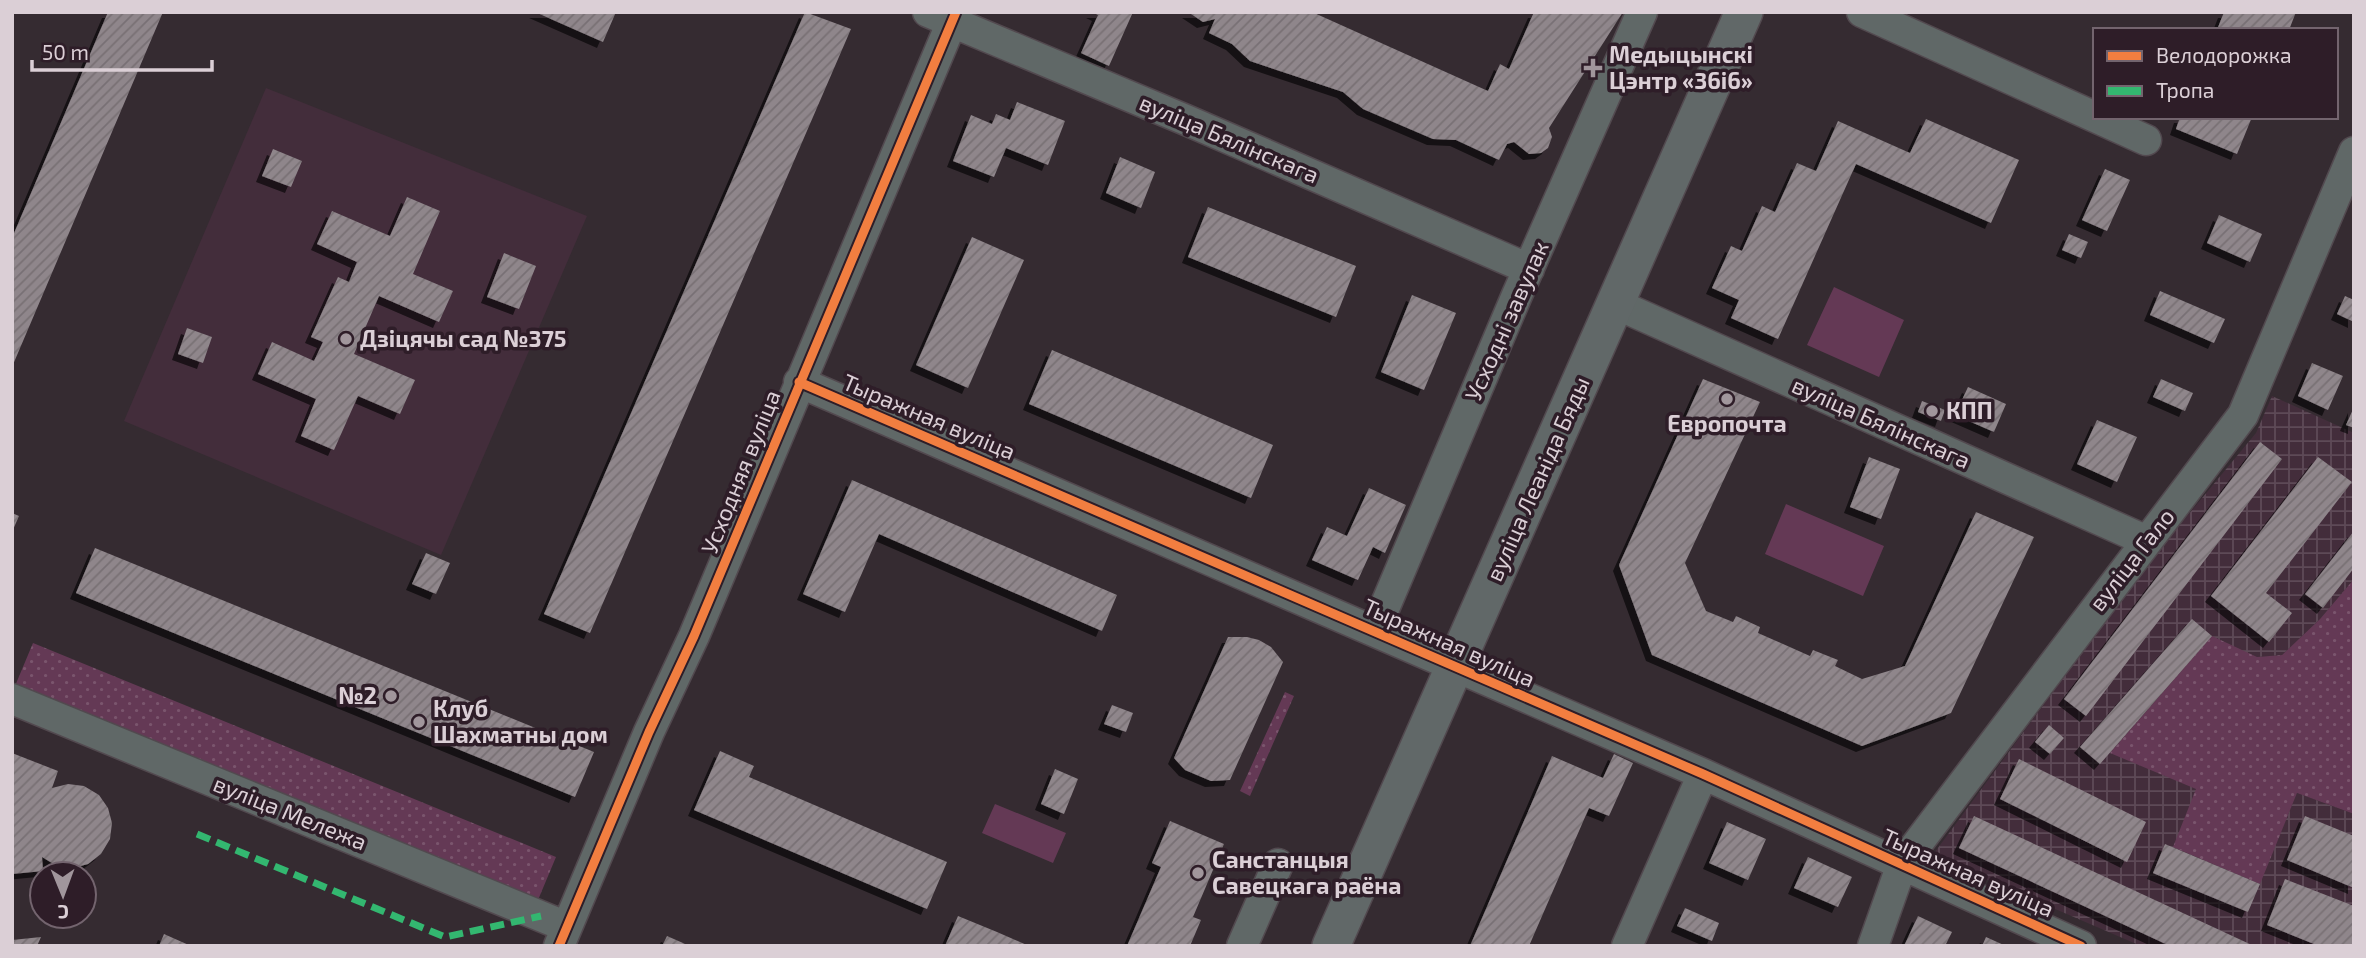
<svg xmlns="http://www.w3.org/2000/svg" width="2366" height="958" font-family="'Exo 2',sans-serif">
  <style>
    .built { fill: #432d3b }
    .industrial { fill: url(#industrial-grid) }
    .grass { fill: url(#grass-dots) }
    .park { fill: #643955 }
    .building { fill: url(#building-hatch); filter: url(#shadow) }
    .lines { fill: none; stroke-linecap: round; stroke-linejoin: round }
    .minor-casing { stroke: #52494f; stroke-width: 33 }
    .major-casing { stroke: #52494f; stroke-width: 40 }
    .minor { stroke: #606867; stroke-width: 30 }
    .major { stroke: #616868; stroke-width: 37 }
    .quiet { stroke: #33b770; stroke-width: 7; stroke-dasharray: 14 7; stroke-linecap: butt }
    .cycleway-casing { stroke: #2e1d28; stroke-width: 13 }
    .cycleway { stroke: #f27e40; stroke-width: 9 }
    .poi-dot { fill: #a1969c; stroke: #2e1d28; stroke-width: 2.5 }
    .labels { text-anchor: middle; stroke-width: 7; stroke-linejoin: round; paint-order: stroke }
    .poi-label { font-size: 23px; font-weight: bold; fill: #dbcfd6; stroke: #2e1d28; text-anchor: start }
    .street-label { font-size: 23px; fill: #dbcfd6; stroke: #2e1d28 }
  </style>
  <defs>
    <pattern id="industrial-grid" width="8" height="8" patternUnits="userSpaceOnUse" patternTransform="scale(1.75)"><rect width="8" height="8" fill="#432d3b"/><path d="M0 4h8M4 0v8" fill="none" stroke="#5e4a57"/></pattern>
    <pattern id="grass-dots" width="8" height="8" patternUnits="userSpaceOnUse" patternTransform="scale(1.75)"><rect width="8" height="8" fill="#643955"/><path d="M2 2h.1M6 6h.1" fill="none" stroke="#7a556d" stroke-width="1.8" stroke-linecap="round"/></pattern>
    <pattern id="building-hatch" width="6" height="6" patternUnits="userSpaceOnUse" patternTransform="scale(1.75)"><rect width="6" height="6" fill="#8f868b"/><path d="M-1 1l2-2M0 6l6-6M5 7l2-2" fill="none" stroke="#787074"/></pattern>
    <filter id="shadow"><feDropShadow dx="-6" dy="6" stdDeviation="0" flood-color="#0009"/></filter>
  </defs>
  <rect width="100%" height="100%" fill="#352b31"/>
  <path class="built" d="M 266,88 L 587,216 L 441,555 L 124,421 Z"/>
  <path class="industrial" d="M 2272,396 L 2354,433 L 2354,579 L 2320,619 L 2282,655 L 2257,657 L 2197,789 L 2259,884 L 2297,793 L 2354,814 L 2354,946 L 2141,946 L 1932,856 L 2149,562 L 2256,433 Z"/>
  <path class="grass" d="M 2354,579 L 2354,814 L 2297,793 L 2260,884 L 2173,847 L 2196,789 L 2110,753 L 2212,636 L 2257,657 L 2282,655 L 2320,619 Z
    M 33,643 L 556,857 L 538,900 L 15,686 Z
    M 1285,692 L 1294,696 L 1250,796 L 1240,791 Z"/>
  <path class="park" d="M 1834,287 L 1904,320 L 1879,377 L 1807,345 Z
    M 1786,504 L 1884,546 L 1863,596 L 1765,554 Z
    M 995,804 L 1066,833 L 1053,863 L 982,833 Z"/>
  <path class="building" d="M 108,12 L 163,12 L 12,367 L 12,238 Z
    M 535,12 L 616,12 L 603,42 Z
    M 805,12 L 851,29 L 590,633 L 544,614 Z
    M 1092,12 L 1133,12 L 1109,66 L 1081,53 L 1098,15 Z
    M 1188,12 L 1312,12 L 1488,91 L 1500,64 L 1509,69 L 1534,12 L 1623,12 L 1549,128 L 1552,137 L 1548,148 L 1541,153 L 1529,154 L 1514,142 L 1507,144 L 1499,160 L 1456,140 L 1433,139 L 1363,109 L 1343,92 L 1250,61 L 1232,44 L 1209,33 L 1215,19 L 1203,22 Z
    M 2224,12 L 2296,12 L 2289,30 L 2217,30 Z
    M 1017,102 L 1065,121 L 1048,165 L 1006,148 L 994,177 L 953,161 L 971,115 L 992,124 L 996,114 L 1010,120 Z
    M 2180,117 L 2252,117 L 2237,154 L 2176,129 Z
    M 1926,119 L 2019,160 L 1991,223 L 1856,164 L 1778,339 L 1731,318 L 1739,300 L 1712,288 L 1731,246 L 1742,251 L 1762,206 L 1775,212 L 1797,163 L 1816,171 L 1838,121 L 1910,153 Z
    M 273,149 L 302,161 L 291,187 L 262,176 Z
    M 1120,157 L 1155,172 L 1141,208 L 1106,193 Z
    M 2105,169 L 2130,180 L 2107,231 L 2082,220 Z
    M 407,197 L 440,211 L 413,274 L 453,291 L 439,322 L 379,296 L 354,354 L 415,380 L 400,414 L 358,396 L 334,450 L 301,436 L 316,399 L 258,374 L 272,342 L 314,361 L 323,342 L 311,337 L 324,308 L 338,277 L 349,282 L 357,262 L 317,244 L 332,211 L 390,236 Z
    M 1208,207 L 1356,266 L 1336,317 L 1188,257 Z
    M 2219,215 L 2262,234 L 2250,262 L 2207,243 Z
    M 2069,234 L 2088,242 L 2081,258 L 2062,250 Z
    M 972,237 L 1024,260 L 968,388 L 916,365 Z
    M 504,253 L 536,266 L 519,309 L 487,297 Z
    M 2160,291 L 2225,319 L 2214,343 L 2150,315 Z
    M 1412,295 L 1456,313 L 1424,390 L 1381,372 Z
    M 2345,296 L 2354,300 L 2354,322 L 2337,314 Z
    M 187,328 L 212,337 L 203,363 L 178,354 Z
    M 1052,350 L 1273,445 L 1251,498 L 1029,404 Z
    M 2312,363 L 2343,376 L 2328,410 L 2298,396 Z
    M 1703,379 L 1760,402 L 1685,563 L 1706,611 L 1733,622 L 1736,616 L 1760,627 L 1758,633 L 1810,656 L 1813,650 L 1838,660 L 1835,666 L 1862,679 L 1905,666 L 1976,512 L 2034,537 L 1951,713 L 1862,746 L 1652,655 L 1619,565 Z
    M 2161,379 L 2193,393 L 2185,411 L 2153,397 Z
    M 1968,387 L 2006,404 L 1994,432 L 1955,415 Z
    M 1922,401 L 1945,410 L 1941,421 L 1918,412 Z
    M 2354,407 L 2354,428 L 2346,425 Z
    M 2097,420 L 2137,437 L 2117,482 L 2077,464 Z
    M 2260,442 L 2282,459 L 2086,716 L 2064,699 Z
    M 1869,457 L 1900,469 L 1881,519 L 1850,507 Z
    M 2318,457 L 2352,482 L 2266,593 L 2292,613 L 2269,642 L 2211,596 Z
    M 852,480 L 1117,595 L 1102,631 L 879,534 L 845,612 L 803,594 Z
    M 1369,488 L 1406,505 L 1385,553 L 1373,547 L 1358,580 L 1312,560 L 1327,527 L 1347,536 Z
    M 12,513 L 19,516 L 12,532 Z
    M 2354,531 L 2354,568 L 2323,608 L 2305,594 Z
    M 95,548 L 594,752 L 575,797 L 76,593 Z
    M 426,553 L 450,563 L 436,594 L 412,584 Z
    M 2192,619 L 2212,636 L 2100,764 L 2080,747 Z
    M 1228,637 L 1247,637 L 1259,640 L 1271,647 L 1283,662 L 1230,780 L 1211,781 L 1185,770 L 1174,758 Z
    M 1112,705 L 1133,713 L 1126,732 L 1104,724 Z
    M 2049,725 L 2064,738 L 2050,754 L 2035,742 Z
    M 720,751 L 754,766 L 749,777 L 947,862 L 927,909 L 694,810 Z
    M 12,753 L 58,771 L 52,788 L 68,784 L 84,786 L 99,795 L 108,808 L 112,823 L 110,839 L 101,854 L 88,864 L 73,868 L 57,866 L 42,857 L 43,871 L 12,874 Z
    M 1614,754 L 1633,763 L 1609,816 L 1589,808 L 1529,946 L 1470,946 L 1552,756 L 1603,778 Z
    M 2019,759 L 2146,822 L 2127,862 L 2000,799 Z
    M 1055,769 L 1078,779 L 1064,814 L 1041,804 Z
    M 1974,816 L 2254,946 L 2170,946 L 1959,848 Z
    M 2305,816 L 2354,836 L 2354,888 L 2287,860 Z
    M 1170,821 L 1224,844 L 1193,917 L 1201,920 L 1190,946 L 1127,946 L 1161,867 L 1152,863 Z
    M 1727,822 L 1766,839 L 1748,880 L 1709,863 Z
    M 2165,844 L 2260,884 L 2248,912 L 2153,873 Z
    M 1808,857 L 1852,877 L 1838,907 L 1794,888 Z
    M 2285,879 L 2354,906 L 2352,946 L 2319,946 L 2267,925 Z
    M 1685,908 L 1719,923 L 1712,941 L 1677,926 Z
    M 958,916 L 997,932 L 1029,946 L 945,946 Z
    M 1918,916 L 1952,932 L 1945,946 L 1904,946 Z
    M 164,934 L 191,946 L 159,946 Z
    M 667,936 L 683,943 L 689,946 L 662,946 Z
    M 41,937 L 37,946 L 12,946 L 12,940 Z
    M 1986,937 L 2006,946 L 1982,946 Z"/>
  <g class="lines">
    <defs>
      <path id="minor" d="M 928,12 L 1186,120 L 1529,269
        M 1862,12 L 2146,140
        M 1616,304 L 2147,541
        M 799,382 L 1703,774 L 2081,946
        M 1375,630 L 1517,295 L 1642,12
        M 12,699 L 567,927
        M 559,946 L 649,732 L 694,636 L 956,12
        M 1242,946 L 1278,864
        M 1627,946 L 1703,774
        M 1873,946 L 1902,864 L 2243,415 L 2354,152"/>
      <path id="major" d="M 1331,946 L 1744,12"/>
    </defs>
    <use href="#minor" class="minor-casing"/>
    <use href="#major" class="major-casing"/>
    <use href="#minor" class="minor"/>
    <use href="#major" class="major"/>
    <path class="quiet" d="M 197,834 L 445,937 L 541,916"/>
    <defs>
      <path id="cycleway" d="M 799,382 L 1703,774 L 2081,946
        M 559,946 L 649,732 L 694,636 L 956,12"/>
    </defs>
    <use href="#cycleway" class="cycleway-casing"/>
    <use href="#cycleway" class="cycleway"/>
  </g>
  <g class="poi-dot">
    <path d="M1589.5 57.5h7v7h7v7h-7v7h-7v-7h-7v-7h7z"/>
    <circle cx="346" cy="339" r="7"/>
    <circle cx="1727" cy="399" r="7"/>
    <circle cx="1932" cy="411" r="7"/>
    <circle cx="391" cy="696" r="7"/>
    <circle cx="419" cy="722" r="7"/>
    <circle cx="1198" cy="873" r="7"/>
  </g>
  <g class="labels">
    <g class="poi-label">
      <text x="1609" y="63">Медыцынскі<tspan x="1609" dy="26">Цэнтр «36і6»</tspan></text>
      <text x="360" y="347">Дзіцячы сад №375</text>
      <text x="1946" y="419">КПП</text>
      <text x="1727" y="432" text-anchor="middle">Европочта</text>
      <text x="377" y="704" text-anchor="end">№2</text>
      <text x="433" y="717">Клуб<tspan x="433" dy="26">Шахматны дом</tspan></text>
      <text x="1212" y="868">Санстанцыя<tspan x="1212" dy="26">Савецкага раёна</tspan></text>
    </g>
    <g class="street-label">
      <text transform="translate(1229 139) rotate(23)" y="8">вуліца Бялінскага</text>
      <text transform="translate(1507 321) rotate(-66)" y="8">Усходні завулак</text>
      <text transform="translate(929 417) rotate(23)" y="8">Тыражная вуліца</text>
      <text transform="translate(1881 423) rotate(24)" y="8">вуліца Бялінскага</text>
      <text transform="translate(741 472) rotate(-68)" y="8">Усходняя вуліца</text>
      <text transform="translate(1538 479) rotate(-66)" y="8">вуліца Леаніда Бяды</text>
      <text transform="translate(2132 560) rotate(-52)" y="8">вуліца Гало</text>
      <text transform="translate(1449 643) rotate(24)" y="8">Тыражная вуліца</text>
      <text transform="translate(290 813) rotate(22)" y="8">вуліца Мележа</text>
      <text transform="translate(1968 873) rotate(24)" y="8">Тыражная вуліца</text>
    </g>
  </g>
  <rect width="2366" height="958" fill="none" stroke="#dbcfd6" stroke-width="28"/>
  <rect x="2093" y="28" width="245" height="91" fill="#2e1d28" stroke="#73646e" stroke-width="2"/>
  <rect x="2107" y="51" width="35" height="10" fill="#f27e40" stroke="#73646e" stroke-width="2"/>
  <text x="2156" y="63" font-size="21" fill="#dbcfd6">Велодорожка</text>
  <rect x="2107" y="86" width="35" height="10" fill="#33b770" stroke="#73646e" stroke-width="2"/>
  <text x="2156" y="98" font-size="21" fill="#dbcfd6">Тропа</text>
  <g transform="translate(63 895) rotate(179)"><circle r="33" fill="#2e1d28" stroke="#73646e" stroke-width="2"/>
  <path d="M0-5L12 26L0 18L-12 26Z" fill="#a1969c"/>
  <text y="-10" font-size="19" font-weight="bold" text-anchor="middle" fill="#dbcfd6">С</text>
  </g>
  <path d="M32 60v10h180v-10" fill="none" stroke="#dbcfd6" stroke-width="3.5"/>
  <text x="42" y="60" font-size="21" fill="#dbcfd6" stroke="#2e1d28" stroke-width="5" paint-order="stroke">50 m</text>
</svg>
